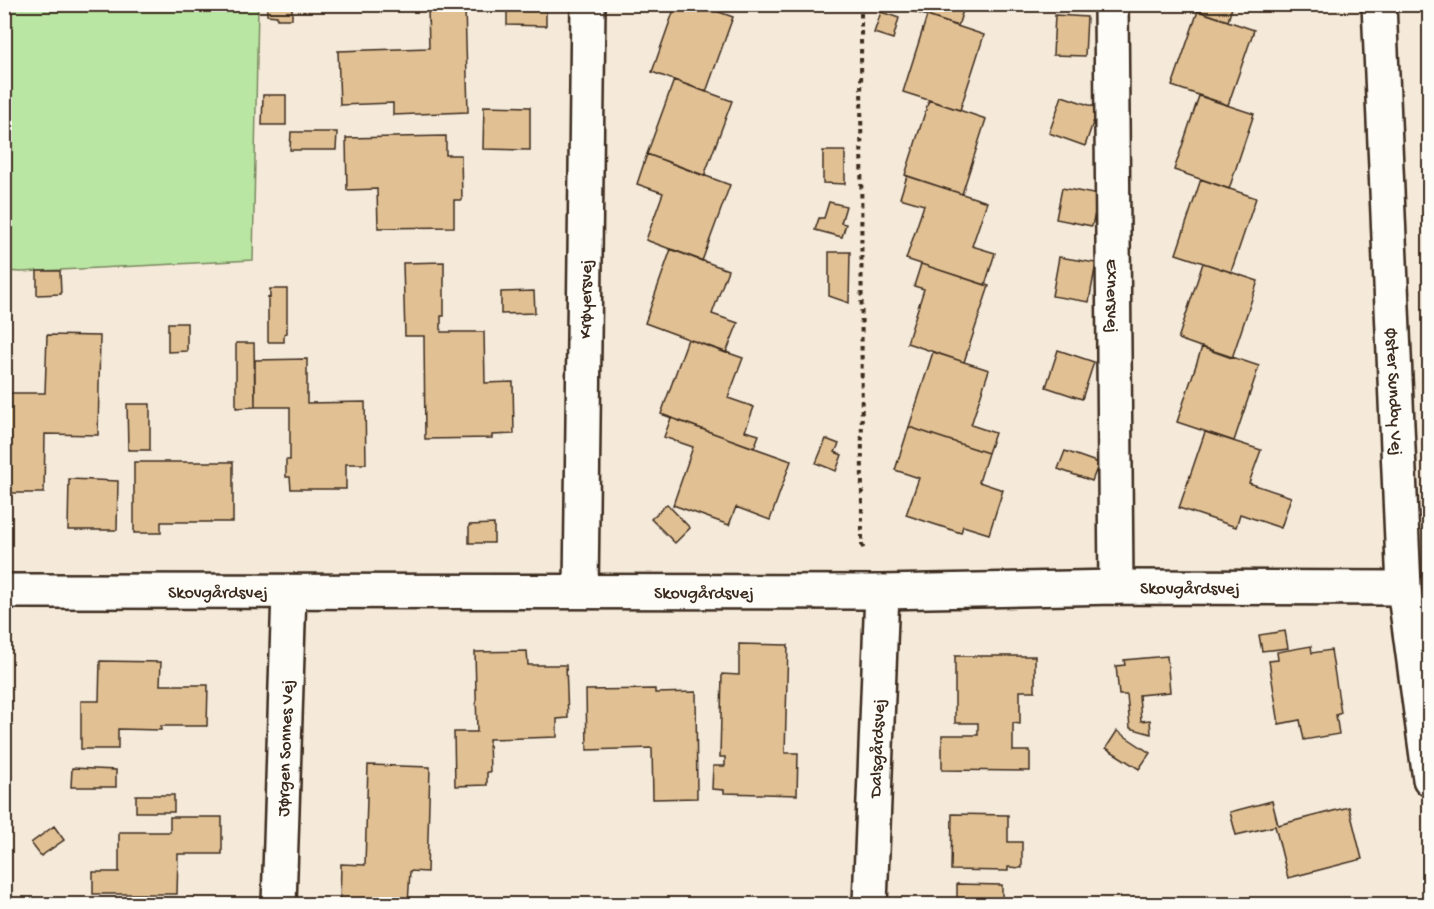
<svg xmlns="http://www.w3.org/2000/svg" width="1434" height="909" font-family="'Gochi Hand',sans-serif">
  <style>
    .green { fill: #bae6a3; stroke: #7a8860; stroke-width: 1.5 }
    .building { fill: #e1c194; stroke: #3b2a1e; stroke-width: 1.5 }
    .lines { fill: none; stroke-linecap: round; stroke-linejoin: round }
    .minor-casing { stroke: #3b2a1e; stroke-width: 38 }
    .tertiary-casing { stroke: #3b2a1e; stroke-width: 38 }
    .path { stroke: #3b2a1e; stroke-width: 4; stroke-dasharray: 4.5 4.5; stroke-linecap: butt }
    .minor { stroke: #fdfcf7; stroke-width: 33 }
    .tertiary { stroke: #fdfcf7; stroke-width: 33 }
    .labels { text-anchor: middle; stroke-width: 4.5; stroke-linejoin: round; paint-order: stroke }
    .street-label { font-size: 18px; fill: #3b2a1e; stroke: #fdfcf7 }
  </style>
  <rect width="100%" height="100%" fill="#f5ead9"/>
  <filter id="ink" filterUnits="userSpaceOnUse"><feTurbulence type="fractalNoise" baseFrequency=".0167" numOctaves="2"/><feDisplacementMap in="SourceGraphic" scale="12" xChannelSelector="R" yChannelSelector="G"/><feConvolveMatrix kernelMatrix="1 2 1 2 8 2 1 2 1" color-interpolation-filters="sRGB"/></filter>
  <g filter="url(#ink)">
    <path class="green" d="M 4,5 L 258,5 L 253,260 L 21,272 L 5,271 Z"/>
    <path class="building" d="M 267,4 L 292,4 L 292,19 L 277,19 L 277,16 L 267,15 Z
      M 507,4 L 546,4 L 546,26 L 507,25 Z
      M 676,4 L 697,4 L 733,17 L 706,92 L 652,72 Z
      M 904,4 L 965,4 L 958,26 L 903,8 Z
      M 1179,4 L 1233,4 L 1228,21 Z
      M 465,8 L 468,112 L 393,115 L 393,103 L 340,105 L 338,51 L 429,48 L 428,9 Z
      M 1198,11 L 1254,30 L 1228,105 L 1172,86 Z
      M 881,12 L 899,18 L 893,39 L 874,33 Z
      M 1055,15 L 1087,17 L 1085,56 L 1053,55 Z
      M 927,16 L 984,35 L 960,110 L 903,92 Z
      M 674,80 L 732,101 L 704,176 L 647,154 Z
      M 263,95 L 286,95 L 286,125 L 262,125 Z
      M 1062,96 L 1098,108 L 1085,146 L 1049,133 Z
      M 1199,96 L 1254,114 L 1229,189 L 1174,170 Z
      M 929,100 L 986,119 L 962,194 L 905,175 Z
      M 484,106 L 530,107 L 530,150 L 483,149 Z
      M 291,132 L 337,132 L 336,150 L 290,150 Z
      M 446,136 L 446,155 L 461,155 L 462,200 L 454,200 L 454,227 L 378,228 L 377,189 L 347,190 L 346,138 Z
      M 823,151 L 845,151 L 845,184 L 823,183 Z
      M 647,154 L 730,185 L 702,261 L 646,240 L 663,193 L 637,184 Z
      M 907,176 L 987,202 L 972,246 L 995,253 L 985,285 L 906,259 L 924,205 L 900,198 Z
      M 1201,179 L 1256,198 L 1231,272 L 1176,254 Z
      M 1062,188 L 1099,195 L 1092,226 L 1056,219 Z
      M 829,202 L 846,206 L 841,223 L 846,224 L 842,237 L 815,230 L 819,218 L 824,218 Z
      M 671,249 L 728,270 L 712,314 L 738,323 L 726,353 L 645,323 Z
      M 829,252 L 850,252 L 849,303 L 829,296 Z
      M 1059,257 L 1096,263 L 1089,302 L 1052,296 Z
      M 444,262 L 444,316 L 441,316 L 441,332 L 484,332 L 485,383 L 513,382 L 514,434 L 492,435 L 492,438 L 425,439 L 424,336 L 405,336 L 403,263 Z
      M 1203,263 L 1258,281 L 1232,358 L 1178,339 Z
      M 921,264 L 989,286 L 964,362 L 907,343 L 924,289 L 914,286 Z
      M 37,271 L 60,271 L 61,294 L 37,295 Z
      M 270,289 L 287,289 L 287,333 L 284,334 L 284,342 L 268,342 L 268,297 L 270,298 Z
      M 534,291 L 535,313 L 501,314 L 501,292 Z
      M 168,323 L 187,323 L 187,351 L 168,352 Z
      M 47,335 L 100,336 L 98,435 L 45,434 L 44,493 L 4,493 L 4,393 L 45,393 Z
      M 688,339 L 743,358 L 728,398 L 754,407 L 745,431 L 759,435 L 754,448 L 661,414 Z
      M 236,343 L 254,343 L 255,407 L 236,408 Z
      M 1202,347 L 1259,366 L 1234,441 L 1177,422 Z
      M 1058,350 L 1094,362 L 1082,399 L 1046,387 Z
      M 933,352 L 989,370 L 971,425 L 995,433 L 988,453 L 909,427 Z
      M 307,359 L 307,403 L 365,402 L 366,464 L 346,464 L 346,489 L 291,489 L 290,477 L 286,477 L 286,460 L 290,460 L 290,407 L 255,407 L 255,360 Z
      M 127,404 L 150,404 L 150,450 L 128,450 Z
      M 671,418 L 791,461 L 770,520 L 736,507 L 729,525 L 673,505 L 693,447 L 664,437 Z
      M 909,427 L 988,453 L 979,482 L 1003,490 L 989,534 L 963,526 L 961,533 L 906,515 L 919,478 L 895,470 Z
      M 1205,432 L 1261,450 L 1249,483 L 1291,497 L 1281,528 L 1240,514 L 1236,527 L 1179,508 Z
      M 826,439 L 839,444 L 835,452 L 842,455 L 836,471 L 816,463 Z
      M 1065,451 L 1099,463 L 1092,481 L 1058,469 Z
      M 134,462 L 233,462 L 233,522 L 161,522 L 161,533 L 134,533 Z
      M 69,479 L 118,481 L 117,530 L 68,530 Z
      M 667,504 L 690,528 L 675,543 L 651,519 Z
      M 494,524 L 494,543 L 469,543 L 469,525 Z
      M 1285,631 L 1288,648 L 1262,651 L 1259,635 Z
      M 739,644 L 788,645 L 785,753 L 798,753 L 797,795 L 724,793 L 724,790 L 712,789 L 713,766 L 725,766 L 725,757 L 720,757 L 722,674 L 739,675 Z
      M 1311,646 L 1312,653 L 1331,650 L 1341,713 L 1336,715 L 1339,734 L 1304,740 L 1300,720 L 1279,724 L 1269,661 L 1278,660 L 1277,652 Z
      M 527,651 L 528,665 L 566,665 L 568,718 L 557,719 L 557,737 L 489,739 L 490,772 L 487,772 L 487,785 L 455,786 L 454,732 L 477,732 L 475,652 Z
      M 955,656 L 1035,656 L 1035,691 L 1020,691 L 1020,724 L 1013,723 L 1013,751 L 1030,751 L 1030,771 L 942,770 L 942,735 L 978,735 L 978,723 L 955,723 Z
      M 1167,656 L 1170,692 L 1139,695 L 1141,721 L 1150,720 L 1151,734 L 1130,728 L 1127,695 L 1119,695 L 1116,666 L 1125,665 L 1124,660 Z
      M 100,661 L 161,662 L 160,685 L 208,685 L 207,726 L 161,726 L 161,730 L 118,729 L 118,749 L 81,749 L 81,701 L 99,701 Z
      M 655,689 L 655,693 L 696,692 L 697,798 L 653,799 L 652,748 L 587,750 L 586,690 Z
      M 1117,731 L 1150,753 L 1139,769 L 1106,748 Z
      M 368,765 L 430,767 L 427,872 L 410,871 L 408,904 L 340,904 L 341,864 L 365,865 Z
      M 72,768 L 116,770 L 116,787 L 71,787 Z
      M 136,795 L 174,795 L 174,812 L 136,812 Z
      M 1272,801 L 1278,825 L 1349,807 L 1362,859 L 1288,878 L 1275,826 L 1236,835 L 1230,812 Z
      M 952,814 L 1008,815 L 1008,842 L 1022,842 L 1022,868 L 1008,867 L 1008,871 L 951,870 Z
      M 170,817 L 222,817 L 222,854 L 178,854 L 177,894 L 93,894 L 93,872 L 119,872 L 119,832 L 170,832 Z
      M 54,826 L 64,840 L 41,856 L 31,843 Z
      M 957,884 L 1002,885 L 1002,904 L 957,904 Z"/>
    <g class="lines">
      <defs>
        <g id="minor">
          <path id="s1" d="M 1111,4 L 1116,587"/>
          <path id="s2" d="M 4,591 L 882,592 L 1116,587 L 1404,588"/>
          <path id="s3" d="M 581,591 L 588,4"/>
          <path id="s4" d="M 279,904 L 289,592"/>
          <path id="s5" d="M 870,904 L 882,592"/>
        </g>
        <g id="tertiary">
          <path id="s6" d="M 1379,4 L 1404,588 L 1430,779"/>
        </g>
      </defs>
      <use href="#minor" class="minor-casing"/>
      <use href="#tertiary" class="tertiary-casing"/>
      <path class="path" d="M 861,4 L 862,545 L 865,552"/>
      <use href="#minor" class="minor"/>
      <use href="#tertiary" class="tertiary"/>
    </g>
  </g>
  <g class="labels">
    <g class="street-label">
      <text dy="6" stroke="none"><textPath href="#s1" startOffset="292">Exnersvej</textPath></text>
      <text dy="6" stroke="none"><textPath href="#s3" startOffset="292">Krøyersvej</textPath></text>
      <text dy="6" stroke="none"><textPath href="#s6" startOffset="388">Øster Sundby Vej</textPath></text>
      <text dy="6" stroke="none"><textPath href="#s2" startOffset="1186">Skovgårdsvej</textPath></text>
      <text dy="6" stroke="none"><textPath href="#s2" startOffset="214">Skovgårdsvej</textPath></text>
      <text dy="6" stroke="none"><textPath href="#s2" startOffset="700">Skovgårdsvej</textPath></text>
      <text dy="6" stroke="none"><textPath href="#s4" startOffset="156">Jørgen Sonnes Vej</textPath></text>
      <text dy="6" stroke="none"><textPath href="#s5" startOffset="156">Dalsgårdsvej</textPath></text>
    </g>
  </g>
  <rect width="1434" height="909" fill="none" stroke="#fdfcf7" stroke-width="24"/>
  <rect x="12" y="12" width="1410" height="885" fill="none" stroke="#3b2a1e" stroke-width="2" filter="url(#ink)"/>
</svg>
